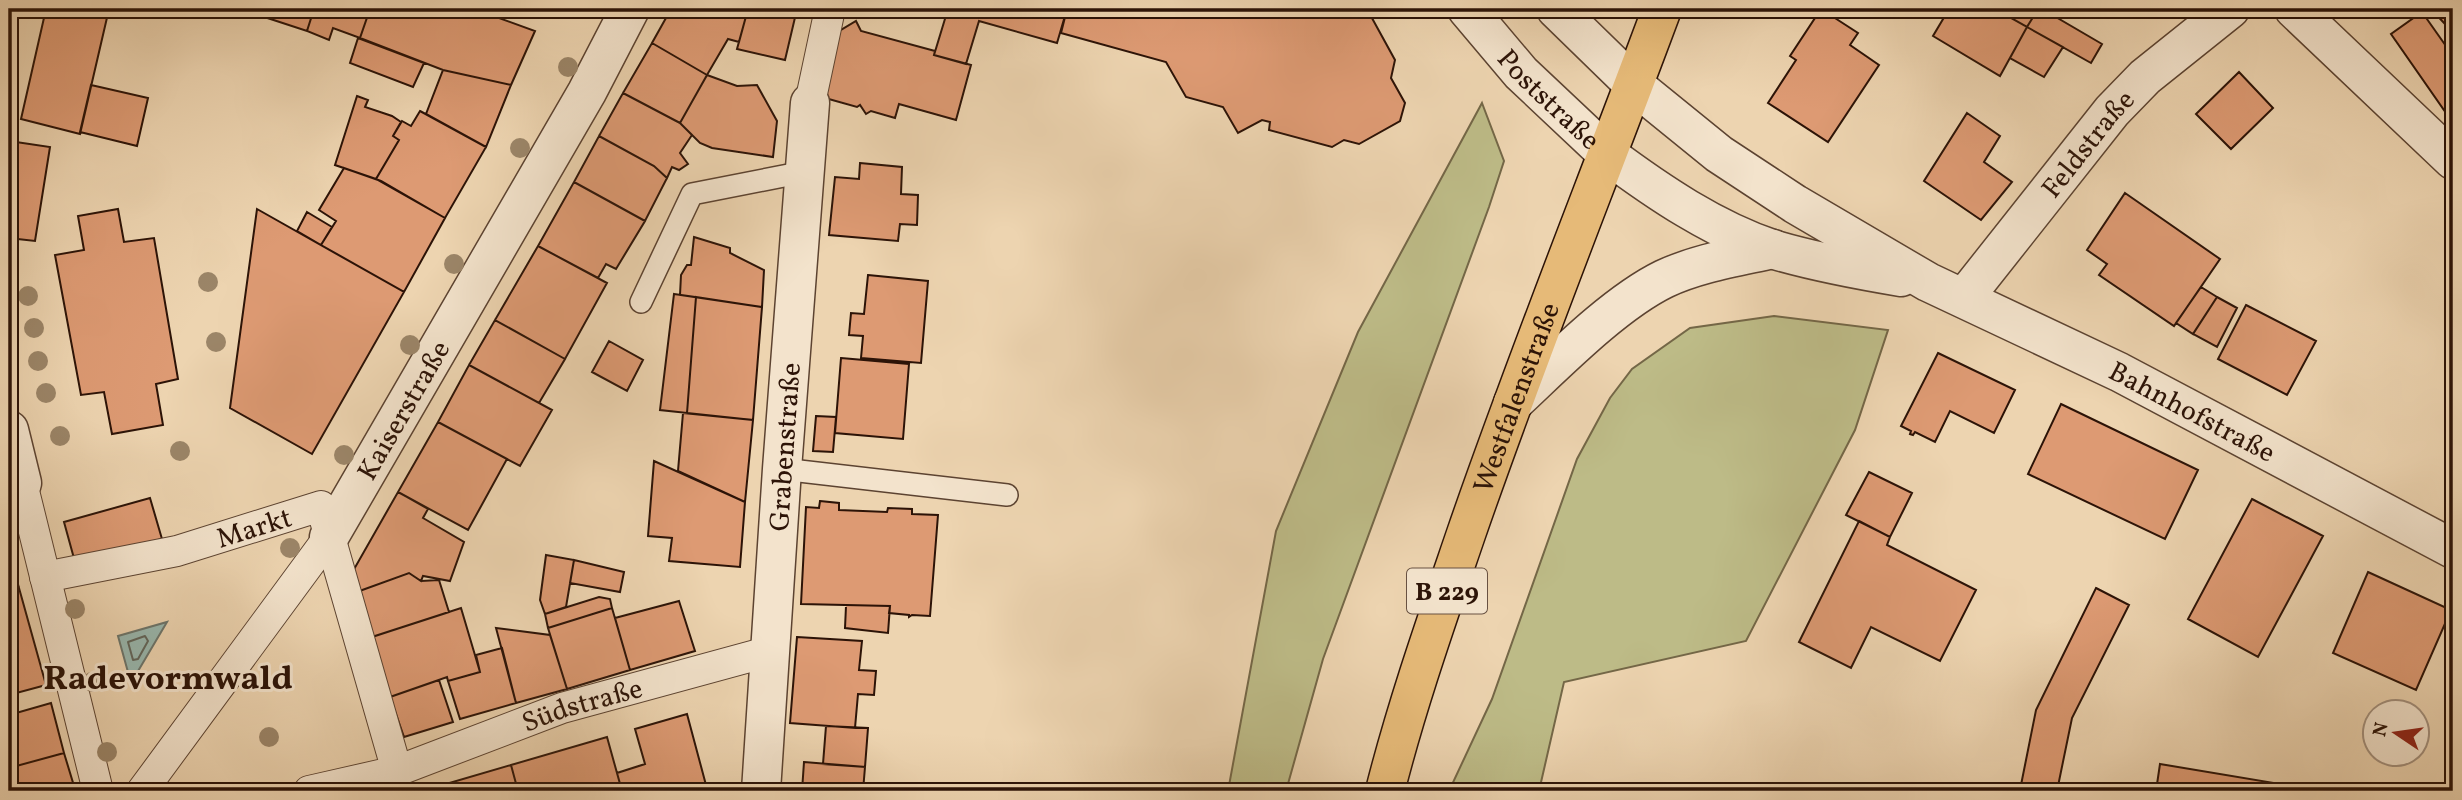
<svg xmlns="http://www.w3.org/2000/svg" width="2462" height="800" font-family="Vollkorn,serif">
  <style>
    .green { fill: #bdbb87; stroke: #746747; stroke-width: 2 }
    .water { fill: #99b8af; stroke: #6d766c; stroke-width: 2 }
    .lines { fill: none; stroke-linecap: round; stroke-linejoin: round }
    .shore { stroke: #62665b; stroke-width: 2 }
    .building { fill: #dd9a73; stroke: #2c1307; stroke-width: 2 }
    .service-casing { stroke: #5c4331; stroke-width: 24 }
    .pedestrian-casing { stroke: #5c4331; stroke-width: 32 }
    .minor-casing { stroke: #5c4331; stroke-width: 41 }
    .tertiary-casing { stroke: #5c4331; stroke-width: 41 }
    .primary-casing { stroke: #2c1307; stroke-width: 41 }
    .service { stroke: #f3e3cc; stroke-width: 21 }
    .pedestrian { stroke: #f3e3cc; stroke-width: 30 }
    .minor { stroke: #f3e3cc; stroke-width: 38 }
    .tertiary { stroke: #f3e3cc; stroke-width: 38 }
    .primary { stroke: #e6ba78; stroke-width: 38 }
    .tree { fill: #9b8568 }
    .labels { text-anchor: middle; stroke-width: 6; stroke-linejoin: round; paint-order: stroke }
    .shield { fill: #f3e3cc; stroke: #685142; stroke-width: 2 }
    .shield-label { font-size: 26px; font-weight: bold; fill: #2c1307 }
    .street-label { font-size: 28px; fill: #2c1307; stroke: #f3e3cc }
    .district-label { font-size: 35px; font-weight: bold; fill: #2c1307; stroke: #f3e3cc }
  </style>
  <rect width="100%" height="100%" fill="#edd4b0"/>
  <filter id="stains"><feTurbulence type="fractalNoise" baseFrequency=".00286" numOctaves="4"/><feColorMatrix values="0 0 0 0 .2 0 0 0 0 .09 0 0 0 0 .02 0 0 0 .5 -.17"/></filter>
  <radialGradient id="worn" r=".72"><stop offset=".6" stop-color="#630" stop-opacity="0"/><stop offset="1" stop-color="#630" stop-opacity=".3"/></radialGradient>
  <path class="green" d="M 1482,103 L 1504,161 L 1489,207 L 1323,659 L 1286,791 L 1228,791 L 1276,531 L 1358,332 Z
    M 1774,316 L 1888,330 L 1855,430 L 1746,641 L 1564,682 L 1539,791 L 1449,791 L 1492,699 L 1577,459 L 1610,398 L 1632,369 L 1690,328 Z"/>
  <path class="water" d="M 167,622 L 131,683 L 118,636 Z"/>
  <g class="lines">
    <path class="shore" d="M 145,636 L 148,641 L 138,659 L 133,660 L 128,642 Z"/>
  </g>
  <path class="building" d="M 46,9 L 109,9 L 80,134 L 21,119 Z
    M 251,9 L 314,9 L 307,31 L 249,12 Z
    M 314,9 L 370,9 L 360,38 L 333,28 L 329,40 L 307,31 Z
    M 370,9 L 474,9 L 535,31 L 511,85 L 443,70 L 360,38 Z
    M 671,9 L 748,9 L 739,42 L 728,39 L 707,75 L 652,43 Z
    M 748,9 L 797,9 L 785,60 L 737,49 Z
    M 948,9 L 1067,9 L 1057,43 L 979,21 L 966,64 L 934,55 Z
    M 1067,9 L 1367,9 L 1395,60 L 1391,78 L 1405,103 L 1400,121 L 1359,144 L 1344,140 L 1332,147 L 1269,130 L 1270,122 L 1262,120 L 1238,133 L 1223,107 L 1186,97 L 1166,62 L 1061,33 Z
    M 1821,9 L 1858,33 L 1850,45 L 1879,65 L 1828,142 L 1768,103 L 1796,60 L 1790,56 Z
    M 1949,9 L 1995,9 L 2027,27 L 2000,76 L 1933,36 Z
    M 1995,9 L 2038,9 L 2027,27 Z
    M 2038,9 L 2042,9 L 2102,44 L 2091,63 L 2027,27 Z
    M 2431,9 L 2453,9 L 2453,17 L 2445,24 Z
    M 2422,12 L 2453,56 L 2453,123 L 2391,34 Z
    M 856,21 L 861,31 L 935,51 L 934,55 L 971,65 L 956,120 L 899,104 L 895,118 L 871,111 L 866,114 L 860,105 L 857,107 L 818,96 L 836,33 Z
    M 2027,27 L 2063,47 L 2044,77 L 2010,58 Z
    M 358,38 L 424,63 L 413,87 L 350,63 Z
    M 652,43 L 707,75 L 680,123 L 623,93 Z
    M 443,70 L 511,85 L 486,147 L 426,114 Z
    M 2239,72 L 2273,108 L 2231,149 L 2196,114 Z
    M 707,75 L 737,86 L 757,85 L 777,121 L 773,157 L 712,148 L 700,143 L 680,123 Z
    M 91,85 L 148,98 L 137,146 L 80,132 Z
    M 623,93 L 680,123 L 692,135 L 680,153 L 688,164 L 679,170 L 672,167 L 667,178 L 654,166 L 599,136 Z
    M 357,96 L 368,100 L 365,107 L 392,116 L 401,122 L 393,136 L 399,140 L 376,179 L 335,165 Z
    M 420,111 L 486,147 L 445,218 L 376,179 L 399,140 L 393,136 L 402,121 L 411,126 Z
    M 1967,113 L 2000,136 L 1984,162 L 2012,182 L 1981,220 L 1924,181 Z
    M 599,136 L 654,166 L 667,178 L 645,221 L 574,182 Z
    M 16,142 L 50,147 L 35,241 L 9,238 L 9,194 Z
    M 860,163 L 902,167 L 901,194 L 918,195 L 917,225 L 900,224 L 898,241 L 829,235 L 835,177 L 859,179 Z
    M 344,168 L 381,181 L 445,218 L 404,292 L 321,245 L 336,221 L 319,210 Z
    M 574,182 L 645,221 L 616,269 L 606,264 L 598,278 L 538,246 Z
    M 2125,193 L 2220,259 L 2174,326 L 2099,275 L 2107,264 L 2087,250 Z
    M 118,209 L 124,242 L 154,238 L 178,379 L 156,384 L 163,425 L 112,434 L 104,392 L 81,395 L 55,255 L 84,250 L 78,216 Z
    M 257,209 L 404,292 L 312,454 L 230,408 Z
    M 307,212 L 332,227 L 321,245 L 297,231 Z
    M 694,237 L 730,248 L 730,253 L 764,270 L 762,307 L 680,295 L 681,275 L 687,265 L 691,265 Z
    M 538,246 L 607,283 L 565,359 L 495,320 Z
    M 868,275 L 928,281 L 921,363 L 861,358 L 863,336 L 849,335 L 851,313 L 864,314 Z
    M 2201,287 L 2217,297 L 2193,334 L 2176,323 Z
    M 674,294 L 696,297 L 687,413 L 660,410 Z
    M 696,297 L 762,307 L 753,420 L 687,413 Z
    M 2217,297 L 2237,308 L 2217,347 L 2193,334 Z
    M 2246,305 L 2316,341 L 2287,395 L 2218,359 Z
    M 495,320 L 565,359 L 539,403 L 469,365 Z
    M 609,341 L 643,360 L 627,391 L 592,372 Z
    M 1938,353 L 2015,390 L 1994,433 L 1950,411 L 1935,442 L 1915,432 L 1913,435 L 1910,434 L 1911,431 L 1901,426 Z
    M 841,358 L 909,364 L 903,439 L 835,433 Z
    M 469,365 L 552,410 L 520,466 L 438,422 Z
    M 2061,404 L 2198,470 L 2165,539 L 2028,474 Z
    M 683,413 L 753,420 L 745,502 L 678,471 Z
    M 816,416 L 836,417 L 833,452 L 813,451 Z
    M 438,422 L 507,459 L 468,530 L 398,492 Z
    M 654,461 L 745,502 L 740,567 L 669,561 L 672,538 L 648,536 Z
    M 1869,472 L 1912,493 L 1890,537 L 1846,515 Z
    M 398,492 L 428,509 L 423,518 L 464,542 L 450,581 L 423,576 L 421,581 L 409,573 L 354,593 L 349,578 Z
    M 150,498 L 162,539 L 75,562 L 64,522 Z
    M 2252,499 L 2323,536 L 2258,657 L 2188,619 Z
    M 820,501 L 839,503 L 839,510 L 887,512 L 888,508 L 912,509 L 912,514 L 938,515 L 930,616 L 912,615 L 909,617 L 909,615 L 889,613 L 890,606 L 801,604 L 806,507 L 819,508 Z
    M 1859,521 L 1890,537 L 1887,545 L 1976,590 L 1940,661 L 1871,627 L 1851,668 L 1799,642 Z
    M 9,549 L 19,588 L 9,591 Z
    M 546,555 L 574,560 L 566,607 L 545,614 L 540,600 Z
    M 574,560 L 624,572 L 620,592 L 570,583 Z
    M 2368,572 L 2451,610 L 2416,690 L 2333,653 Z
    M 409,573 L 421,581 L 439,580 L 449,612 L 369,638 L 354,593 Z
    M 19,588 L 46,685 L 9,695 L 9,591 Z
    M 2096,588 L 2129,605 L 2072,718 L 2057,791 L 2021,785 L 2036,710 Z
    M 599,597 L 610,599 L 612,608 L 548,628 L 545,614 Z
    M 679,601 L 695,651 L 630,670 L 615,618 Z
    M 846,606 L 890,606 L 888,633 L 845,628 Z
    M 461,608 L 480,672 L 448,681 L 447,677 L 390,697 L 369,638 Z
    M 612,608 L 630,670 L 567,689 L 548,628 Z
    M 496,628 L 550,635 L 567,689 L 516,703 Z
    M 797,637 L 862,641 L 859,670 L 876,671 L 874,695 L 858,694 L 855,728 L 790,723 Z
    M 502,648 L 516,703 L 460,719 L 448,681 L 480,672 L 476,655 Z
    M 439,680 L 453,722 L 404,737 L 390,697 Z
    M 51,703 L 64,753 L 9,768 L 9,715 Z
    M 687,714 L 706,785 L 695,788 L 696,791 L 622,791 L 617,773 L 645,764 L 635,729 Z
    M 826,726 L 868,728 L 865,767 L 823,764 Z
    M 607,737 L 622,791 L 518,791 L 511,765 Z
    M 64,753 L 74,786 L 72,791 L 9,791 L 9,768 Z
    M 804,762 L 865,767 L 863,791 L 802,791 Z
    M 2160,764 L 2274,783 L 2273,791 L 2156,791 Z
    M 511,765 L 518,791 L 422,791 Z"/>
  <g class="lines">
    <defs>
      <path id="service" d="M 641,302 L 692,194 L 804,172
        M 782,469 L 1007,495"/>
      <g id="pedestrian">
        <path d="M 810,103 L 830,9"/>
        <path d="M 22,483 L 98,791"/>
        <path id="s1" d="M 45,577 L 177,551 L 321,506 L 397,771"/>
        <path d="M 142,791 L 329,537"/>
        <path id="s2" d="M 309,791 L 397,771 L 562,708 L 771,651"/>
      </g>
      <g id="minor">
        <path d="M 2294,9 L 2453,160"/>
        <path id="s3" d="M 1634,85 L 1719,154 L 1795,204 L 1928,282 L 2119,372 L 2453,549"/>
        <path d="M 1607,154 C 1658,192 1714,230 1775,250 C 1816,262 1859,270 1901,277"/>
        <path id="s4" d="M 1964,298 L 2112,111 L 2145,77 L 2230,9"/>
        <path d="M 1513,403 C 1555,364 1613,304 1664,279 C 1698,263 1737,257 1773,249"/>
        <path d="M 9,430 L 22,483 L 9,485"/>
        <path id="s5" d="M 329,537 L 587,92 L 630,9"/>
        <path id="s6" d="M 761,791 L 782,469 L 810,103"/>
      </g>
      <g id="tertiary">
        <path id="s7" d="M 1467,9 L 1521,73 L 1607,154"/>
        <path d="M 1556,9 L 1634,85"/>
      </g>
      <g id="primary">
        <path id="s8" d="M 1385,791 C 1407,704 1437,619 1466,534 C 1527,357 1597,184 1662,9"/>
      </g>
    </defs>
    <use href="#service" class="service-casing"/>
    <use href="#pedestrian" class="pedestrian-casing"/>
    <use href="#minor" class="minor-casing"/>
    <use href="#tertiary" class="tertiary-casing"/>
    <use href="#primary" class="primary-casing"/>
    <use href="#service" class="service"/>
    <use href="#pedestrian" class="pedestrian"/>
    <use href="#minor" class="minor"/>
    <use href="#tertiary" class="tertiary"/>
    <use href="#primary" class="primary"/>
  </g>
  <g class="tree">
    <circle cx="568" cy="67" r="10"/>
    <circle cx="520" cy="148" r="10"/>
    <circle cx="454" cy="264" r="10"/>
    <circle cx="208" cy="282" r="10"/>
    <circle cx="28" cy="296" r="10"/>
    <circle cx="34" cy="328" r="10"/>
    <circle cx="216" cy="342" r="10"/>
    <circle cx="410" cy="345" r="10"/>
    <circle cx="38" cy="361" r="10"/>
    <circle cx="46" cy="393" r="10"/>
    <circle cx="60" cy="436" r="10"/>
    <circle cx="180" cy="451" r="10"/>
    <circle cx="344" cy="455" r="10"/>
    <circle cx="290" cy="548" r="10"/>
    <circle cx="75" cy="609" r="10"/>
    <circle cx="92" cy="682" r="10"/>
    <circle cx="269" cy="737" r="10"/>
    <circle cx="107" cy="752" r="10"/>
  </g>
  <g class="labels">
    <rect class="shield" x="1407" y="568.5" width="80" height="45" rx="5"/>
    <g class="shield-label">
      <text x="1447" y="600">B 229</text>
    </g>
    <g class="street-label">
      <text dy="10" stroke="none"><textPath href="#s7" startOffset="122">Poststraße</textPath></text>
      <text dy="10" stroke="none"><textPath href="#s4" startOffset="198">Feldstraße</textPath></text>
      <text dy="10" stroke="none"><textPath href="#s8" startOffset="415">Westfalenstraße</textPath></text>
      <text dy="10" stroke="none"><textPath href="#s5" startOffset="147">Kaiserstraße</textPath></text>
      <text dy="10" stroke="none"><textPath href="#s3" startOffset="649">Bahnhofstraße</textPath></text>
      <text dy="10" stroke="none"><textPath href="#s6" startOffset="345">Grabenstraße</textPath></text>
      <text dy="10" stroke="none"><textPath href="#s1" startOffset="215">Markt</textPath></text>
      <text dy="10" stroke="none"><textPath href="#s2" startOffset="287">Südstraße</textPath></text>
    </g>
    <g class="district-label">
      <text x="168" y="689">Radevormwald</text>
    </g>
  </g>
  <rect width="2462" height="800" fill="none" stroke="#edd4b0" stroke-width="35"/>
  <rect x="10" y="10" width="2441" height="779" fill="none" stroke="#2c1307" stroke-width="3.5"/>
  <rect x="18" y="18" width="2427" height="765" fill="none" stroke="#2c1307" stroke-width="2"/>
  <g transform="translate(2396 733) rotate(283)"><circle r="33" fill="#f3e3cc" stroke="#a3907d" stroke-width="2"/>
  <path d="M0-5L12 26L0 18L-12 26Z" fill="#8f2418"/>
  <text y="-10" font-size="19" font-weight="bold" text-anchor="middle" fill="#2c1307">N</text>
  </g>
  <rect width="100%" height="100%" filter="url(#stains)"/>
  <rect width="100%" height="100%" fill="url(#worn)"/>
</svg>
